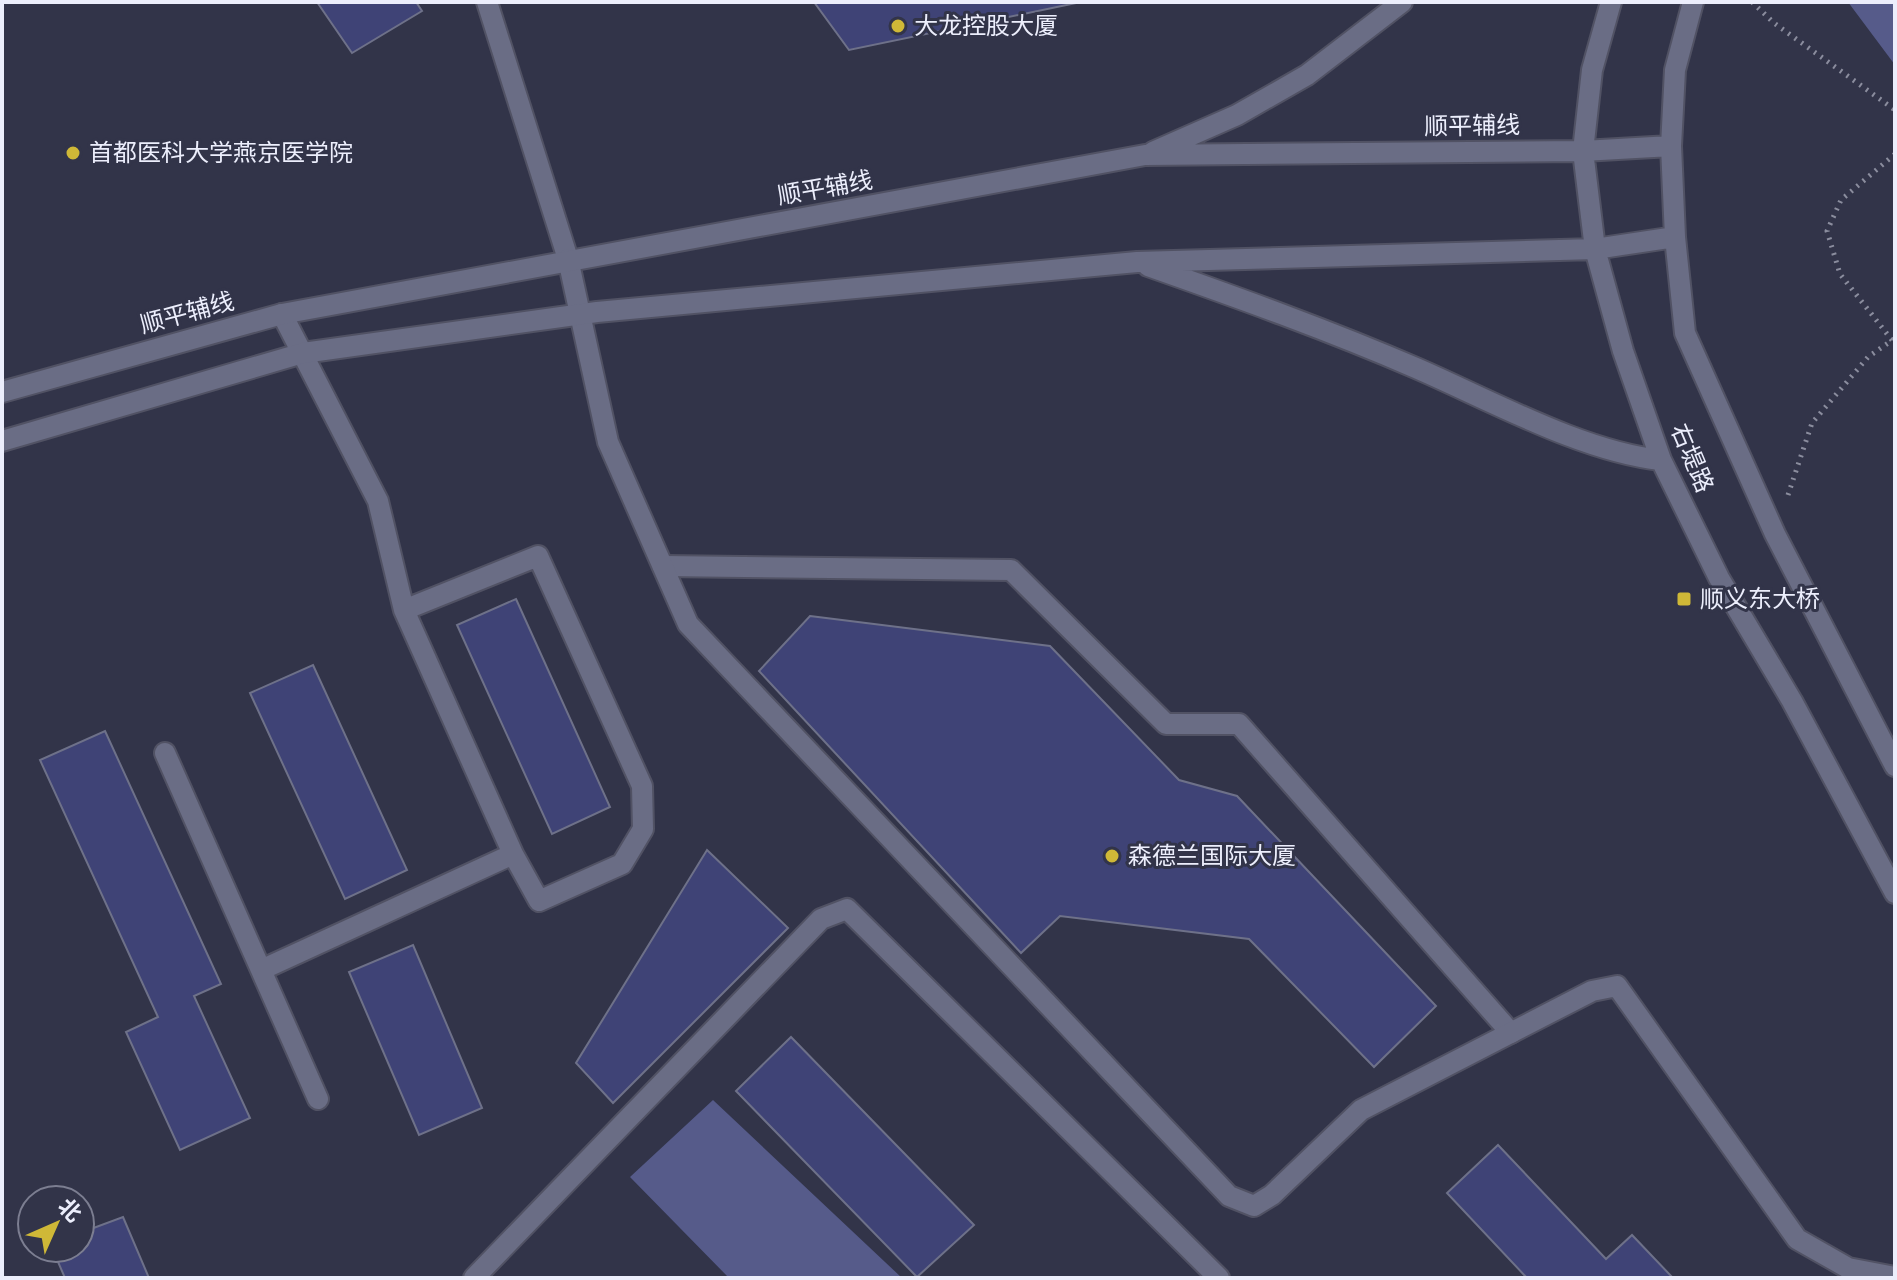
<svg xmlns="http://www.w3.org/2000/svg" width="1897" height="1280" font-family="'DM Sans','Noto Sans SC',sans-serif">
  <style>
    .green { fill: #565b8a }
    .building { fill: #3f4376; stroke: #6e7189; stroke-width: 2 }
    .lines { fill: none; stroke-linecap: round; stroke-linejoin: round }
    .service-casing { stroke: #515264; stroke-width: 24 }
    .minor-casing { stroke: #515264; stroke-width: 24 }
    .secondary-casing { stroke: #515264; stroke-width: 24 }
    .path { stroke: #8b8d9e; stroke-width: 5; stroke-dasharray: 2 6; stroke-linecap: butt }
    .service { stroke: #6a6d85; stroke-width: 20 }
    .minor { stroke: #6a6d85; stroke-width: 20 }
    .secondary { stroke: #6a6d85; stroke-width: 20 }
    .poi-dot { fill: #cfb837; stroke: #323449; stroke-width: 3 }
    .labels { text-anchor: middle; stroke-width: 6; stroke-linejoin: round; paint-order: stroke }
    .poi-label { font-size: 24px; fill: #eceefc; stroke: #323449; text-anchor: start }
    .street-label { font-size: 24px; fill: #eceefc; stroke: #323449 }
  </style>
  <rect width="100%" height="100%" fill="#323449"/>
  <path class="green" d="M 1848,2 L 1895,2 L 1895,65 Z
    M 713,1100 L 902,1278 L 729,1278 L 630,1177 Z"/>
  <path class="building" d="M 317,2 L 416,2 L 422,11 L 352,53 Z
    M 814,2 L 1081,2 L 849,50 Z
    M 516,599 L 610,807 L 552,834 L 457,625 Z
    M 810,616 L 1050,646 L 1179,780 L 1237,796 L 1436,1006 L 1374,1067 L 1249,939 L 1060,916 L 1021,953 L 759,671 Z
    M 313,665 L 407,870 L 345,899 L 250,693 Z
    M 105,731 L 221,984 L 194,996 L 250,1118 L 180,1150 L 126,1032 L 158,1017 L 40,760 Z
    M 707,850 L 788,928 L 613,1103 L 576,1063 Z
    M 413,945 L 482,1108 L 419,1135 L 349,972 Z
    M 791,1037 L 974,1225 L 917,1277 L 736,1091 Z
    M 1498,1145 L 1606,1259 L 1632,1235 L 1673,1278 L 1527,1278 L 1447,1193 Z
    M 123,1217 L 149,1278 L 65,1278 L 52,1248 L 80,1248 L 80,1233 Z"/>
  <g class="lines">
    <defs>
      <path id="service" d="M 487,2 L 568,259
        M 663,566 L 1011,570 L 1166,724 L 1239,724 L 1511,1033
        M 404,610 L 538,556 L 642,786 L 643,829 L 622,864 L 539,901 L 513,854
        M 165,753 L 261,970 L 513,854 L 404,610 L 378,501 L 282,314
        M 261,970 L 318,1099"/>
      <path id="minor" d="M 568,259 L 608,442 L 688,624 L 1229,1196 L 1254,1206 L 1272,1195 L 1361,1110 L 1592,991 L 1617,986 L 1797,1239 L 1848,1268 L 1895,1277
        M 474,1278 L 821,919 L 847,909 L 1219,1278"/>
      <path id="secondary" d="M 1611,2 L 1592,70 L 1583,151 L 1595,249 L 1623,351 L 1661,460 L 1719,578 L 1792,701 L 1895,893
        M 1693,2 L 1675,70 L 1671,146 L 1675,237 L 1685,333 L 1775,534 L 1895,766
        M 1153,152 L 1237,115 L 1307,75 L 1402,2
        M 1148,266 C 1239,298 1328,330 1416,368 C 1490,400 1583,452 1661,460
        M 2,392 L 282,314 L 1145,155 L 1583,151 L 1671,146
        M 2,441 L 303,353 L 597,312 L 1137,262 L 1595,249 L 1675,237"/>
    </defs>
    <use href="#service" class="service-casing"/>
    <use href="#minor" class="minor-casing"/>
    <use href="#secondary" class="secondary-casing"/>
    <path class="path" d="M 1752,2 L 1774,23 L 1895,110
      M 1895,154 L 1841,200 L 1827,231 L 1840,274 L 1895,344
      M 1788,495 L 1812,423 L 1868,357 L 1894,339"/>
    <use href="#service" class="service"/>
    <use href="#minor" class="minor"/>
    <use href="#secondary" class="secondary"/>
  </g>
  <g class="poi-dot">
    <circle cx="898" cy="26" r="8"/>
    <circle cx="73" cy="153" r="8"/>
    <rect x="1676" y="591" width="16" height="16" rx="4"/>
    <circle cx="1112" cy="856" r="8"/>
  </g>
  <g class="labels">
    <g class="poi-label">
      <text x="914" y="34">大龙控股大厦</text>
      <text x="89" y="161">首都医科大学燕京医学院</text>
      <text x="1700" y="607">顺义东大桥</text>
      <text x="1128" y="864">森德兰国际大厦</text>
    </g>
    <g class="street-label">
      <text transform="translate(1472 126) rotate(-1)" y="8">顺平辅线</text>
      <text transform="translate(825 188) rotate(-10)" y="8">顺平辅线</text>
      <text transform="translate(187 313) rotate(-15)" y="8">顺平辅线</text>
      <text transform="translate(1692 458) rotate(67)" y="8">右堤路</text>
    </g>
  </g>
  <rect width="1897" height="1280" fill="none" stroke="#eceefc" stroke-width="8"/>
  <g transform="translate(56 1224) rotate(45)"><circle r="38" fill="#323449" stroke="#7c7e91" stroke-width="2"/>
  <path d="M0-6L14 30L0 20L-14 30Z" fill="#cfb837"/>
  <text y="-12" font-size="22" font-weight="bold" text-anchor="middle" fill="#eceefc">北</text>
  </g>
</svg>
